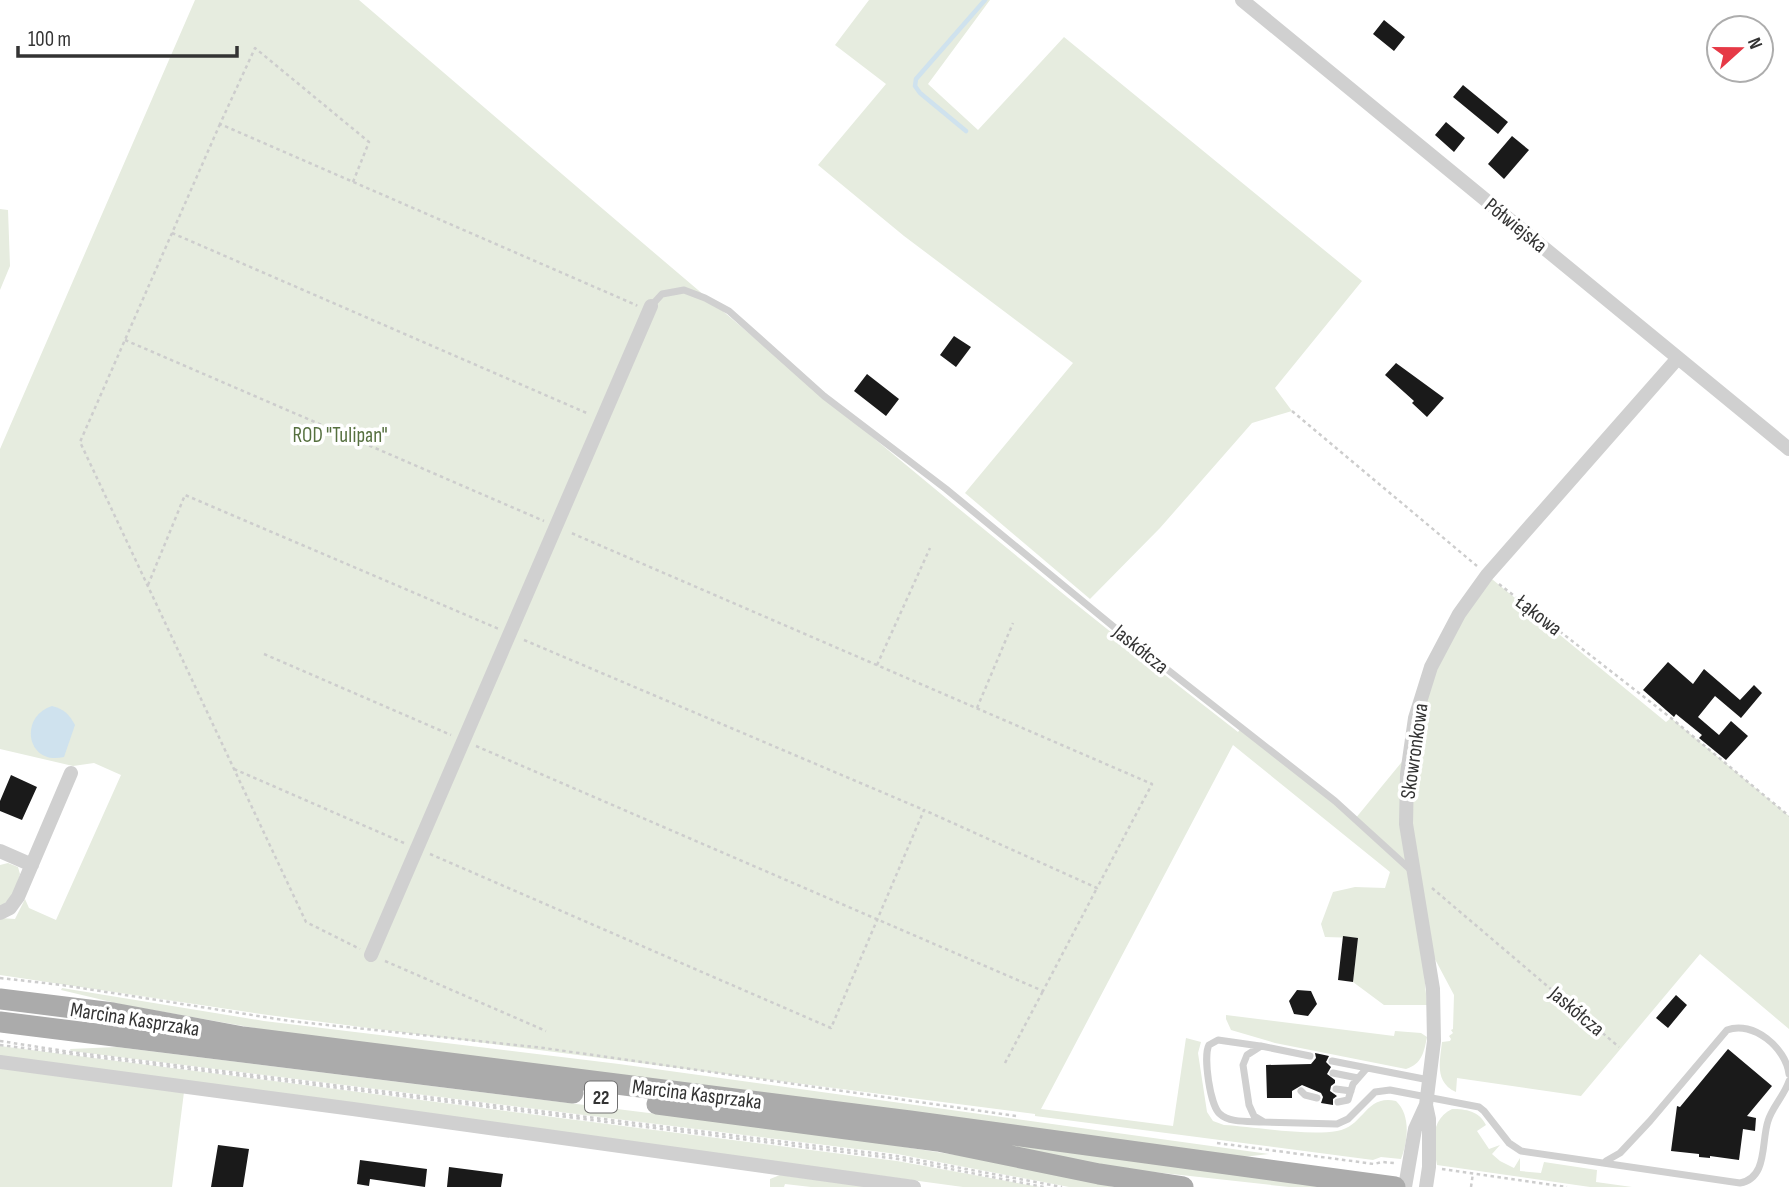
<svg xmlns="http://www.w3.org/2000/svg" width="1789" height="1187" font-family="'Sofia Sans Condensed',sans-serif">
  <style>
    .green { fill: #e6ecdf }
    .water { fill: #cfe2ee }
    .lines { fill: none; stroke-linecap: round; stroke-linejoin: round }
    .stream { stroke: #cfe2ee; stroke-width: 4.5 }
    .building { fill: #1a1a1a }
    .path { stroke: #cdcdcd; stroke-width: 2.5; stroke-dasharray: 3.5 3.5; stroke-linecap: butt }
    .service { stroke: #d0d0d0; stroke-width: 7 }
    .minor { stroke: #d0d0d0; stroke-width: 14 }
    .primary { stroke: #ababab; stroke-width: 21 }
    .labels { text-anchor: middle; stroke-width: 7; stroke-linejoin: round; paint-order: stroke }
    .shield { fill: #fff; stroke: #707070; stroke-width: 2 }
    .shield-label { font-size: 19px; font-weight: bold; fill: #333 }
    .street-label { font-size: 21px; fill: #333; stroke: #fff }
    .park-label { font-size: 21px; fill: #56703f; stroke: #fff }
  </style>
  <rect width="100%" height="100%" fill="#fff"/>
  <path class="green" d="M 195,0 L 359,0 C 649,248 937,499 1238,732 L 1241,728 L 1355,819 L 1410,752 L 1431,667 L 1487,575 L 1666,722 L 1671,718 L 1789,816 L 1789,1029 L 1700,954 L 1581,1096 L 1457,1078 L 1456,1092 C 1434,1082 1440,1061 1442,1042 L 1450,1041 L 1451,1039 L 1449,1036 L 1453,1033 L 1451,1030 L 1453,1029 L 1454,995 L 1428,946 L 1422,950 L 1427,1005 L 1384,1005 L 1353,982 L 1358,938 L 1325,937 L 1321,924 L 1333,892 L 1355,887 L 1385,888 L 1390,872 L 1233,745 L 1041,1109 L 1173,1126 L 1186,1038 L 1201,1042 L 1198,1053 L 1207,1112 L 1213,1121 L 1224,1125 C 1256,1127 1307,1136 1337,1131 C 1364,1127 1365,1094 1396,1101 C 1411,1115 1408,1141 1401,1159 L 1381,1157 L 1373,1160 L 1035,1116 L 1035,1114 L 268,1015 L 0,975 L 0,918 L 15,919 L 25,899 L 29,908 L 56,920 L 121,775 L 94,763 L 73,766 L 0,749 L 0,449 Z
    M 869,0 L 990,0 L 928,84 L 978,130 L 1064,37 L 1362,281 L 1275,388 L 1292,411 L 1252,423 L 1160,528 L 1090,599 L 965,493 L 1073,363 L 904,236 L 818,165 L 886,84 L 835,45 Z
    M 0,209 L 8,210 L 10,266 L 0,290 Z
    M 8,863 L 18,867 L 20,874 L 14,894 L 0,908 L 0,865 Z
    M 62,988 L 264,1021 L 619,1064 L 1269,1154 L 1243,1157 L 266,1030 L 124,1005 L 61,990 Z
    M 1226,1015 L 1394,1036 L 1395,1031 L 1421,1033 L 1427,1037 C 1424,1052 1422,1064 1406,1069 L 1275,1043 L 1231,1030 L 1226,1019 Z
    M 0,1046 L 897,1161 L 1040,1187 L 963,1187 L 0,1056 Z
    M 117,1047 L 827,1135 L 969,1157 L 1115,1187 L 1069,1187 L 897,1154 L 71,1051 L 70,1049 Z
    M 0,1068 L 184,1092 L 172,1187 L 0,1187 Z
    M 1452,1109 C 1466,1109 1479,1111 1486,1125 L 1477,1131 L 1489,1149 L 1500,1145 L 1492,1154 L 1500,1161 L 1514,1168 L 1520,1158 L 1520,1171 L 1541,1173 L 1544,1162 L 1597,1170 L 1596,1182 L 1632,1187 L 1590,1187 L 1437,1165 C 1433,1143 1430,1120 1452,1109 Z
    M 981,1139 L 1333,1187 L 1289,1187 L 1099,1166 Z
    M 780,1175 L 869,1187 L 811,1187 L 785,1184 L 784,1187 L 770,1187 L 770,1179 Z"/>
  <path class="water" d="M 52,706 C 64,709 69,714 75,725 L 64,757 C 27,766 18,717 52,706 Z"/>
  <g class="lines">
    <path class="stream" d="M 966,131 L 920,93 L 915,86 L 916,79 L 985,0"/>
  </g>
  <path class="building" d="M 1384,20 L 1405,37 L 1394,51 L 1373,34 Z
    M 1463,85 L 1508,122 L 1498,134 L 1453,97 Z
    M 1446,122 L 1465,138 L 1454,152 L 1435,135 Z
    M 1512,136 L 1529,150 L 1504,179 L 1488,164 Z
    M 954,336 L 971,347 L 956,367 L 940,355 Z
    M 1396,363 L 1444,398 L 1427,417 L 1412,403 L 1414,401 L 1385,375 Z
    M 867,374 L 899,399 L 886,416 L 854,391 Z
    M 1668,662 L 1693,684 L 1704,669 L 1740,700 L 1754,685 L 1762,693 L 1741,718 L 1715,696 L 1698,717 L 1719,735 L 1731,721 L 1748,736 L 1726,760 L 1699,738 L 1702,735 L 1676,714 L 1674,717 L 1643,690 Z
    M 11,775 L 37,787 L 22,820 L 0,811 L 0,801 Z
    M 1343,936 L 1358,938 L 1353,982 L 1338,980 Z
    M 1297,990 L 1311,991 L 1317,1004 L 1308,1016 L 1294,1014 L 1289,1001 Z
    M 1676,995 L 1687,1005 L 1668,1028 L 1656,1018 Z
    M 1728,1049 L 1772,1086 L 1747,1116 L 1756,1118 L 1755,1131 L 1743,1129 L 1739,1160 L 1710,1156 L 1710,1158 L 1699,1157 L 1699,1154 L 1671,1151 L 1677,1106 L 1680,1107 Z
    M 1315,1053 L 1329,1056 L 1326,1062 L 1331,1067 L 1327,1074 L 1335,1080 L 1335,1083 L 1331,1086 L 1330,1091 L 1337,1096 L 1333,1099 L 1333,1105 L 1321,1103 L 1323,1097 L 1321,1093 L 1302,1085 L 1292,1091 L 1292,1098 L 1267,1098 L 1266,1065 L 1311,1064 L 1316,1058 Z
    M 218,1145 L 249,1149 L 243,1187 L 211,1187 Z
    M 360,1160 L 427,1169 L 425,1187 L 370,1179 L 369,1186 L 357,1184 Z
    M 449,1167 L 503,1174 L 501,1187 L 447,1187 Z"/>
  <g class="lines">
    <path class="path" d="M 220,124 L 80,442 L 306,922 L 360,949
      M 353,182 L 369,142 L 255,48 L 220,124 L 636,305 L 637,306
      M 172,233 L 589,414
      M 125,340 L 544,521
      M 1292,411 L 1477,566
      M 1499,584 L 1671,718 L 1789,816
      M 148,585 L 185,495 L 499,629
      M 524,640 L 924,810
      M 264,654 L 451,735
      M 877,665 L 930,548
      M 977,708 L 1013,623
      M 476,746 L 1043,991 L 1097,888
      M 234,769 L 404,843
      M 430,854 L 831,1028 L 924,810 L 1097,888 L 1152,784 L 569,532
      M 1432,888 L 1619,1047
      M 385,961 L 546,1031
      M 0,978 L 62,985 L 290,1021 L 544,1048 L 1016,1116
      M 0,1041 L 71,1052 L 897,1156 L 1062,1187
      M 0,1045 L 898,1159 L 1044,1187
      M 1005,1063 L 1043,991
      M 1217,1143 L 1374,1164 L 1382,1162 L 1394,1163
      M 1442,1169 L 1567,1187
      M 1471,1187 L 1473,1173"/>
    <path class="service" d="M 651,306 L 662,294 L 684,290 L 705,298 L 729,311 L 824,396 L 946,489 L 1131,641 L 1335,801 L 1413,872
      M 1260,1046 L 1218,1040 L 1209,1045 C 1203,1056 1210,1106 1220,1114 C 1229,1123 1250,1121 1263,1122
      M 1310,1056 L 1261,1046 L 1247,1055 L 1243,1065 L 1249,1105 L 1254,1116 L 1264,1122 L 1337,1124 L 1348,1119 L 1375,1092 L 1390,1090 L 1479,1107 L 1484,1111 L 1509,1143 L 1521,1151 L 1740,1183 C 1768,1178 1761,1142 1768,1121 C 1772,1107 1784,1096 1789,1081
      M 1332,1061 L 1429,1080
      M 1333,1073 L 1358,1078
      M 1336,1089 L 1351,1091
      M 1301,1091 L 1305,1095 L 1317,1098
      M 1338,1102 L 1348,1100 L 1353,1084 L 1367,1068
      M 1606,1161 L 1620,1153 L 1650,1121 L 1727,1030 C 1753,1020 1786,1048 1789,1074"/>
    <path class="minor" d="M 1242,0 L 1789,449
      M 0,851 L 32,865
      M 0,913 L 10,908 L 18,897 L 71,773
      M 371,955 L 651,306
      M 0,1062 L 353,1109 L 914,1187
      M 1405,1187 L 1415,1129 L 1426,1105
      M 1426,1187 L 1429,1167 L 1429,1119 L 1426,1105 L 1434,1041 L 1433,989 L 1406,824 L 1407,774 L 1415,718 L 1431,667 L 1459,614 L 1487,575 L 1678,358"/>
    <path class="primary" d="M 0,999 L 113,1013 L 243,1037 L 910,1121 L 1395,1187
      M 0,1022 L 573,1093
      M 657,1104 L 938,1141 L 1099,1174 L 1183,1187"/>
  </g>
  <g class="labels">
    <rect class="shield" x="585" y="1081.5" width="32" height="31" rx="5"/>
    <g class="shield-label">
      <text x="601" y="1104">22</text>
    </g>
    <g class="street-label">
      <text transform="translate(1516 225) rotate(39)" y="7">Półwiejska</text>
      <text transform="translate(1539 615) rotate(38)" y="7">Łąkowa</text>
      <text transform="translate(1141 649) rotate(39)" y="7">Jaskółcza</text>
      <text transform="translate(1414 751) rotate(-82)" y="7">Skowronkowa</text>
      <text transform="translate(1577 1011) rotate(40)" y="7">Jaskółcza</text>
      <text transform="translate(135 1019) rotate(9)" y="7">Marcina Kasprzaka</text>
      <text transform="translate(697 1094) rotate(7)" y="7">Marcina Kasprzaka</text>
    </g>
    <g class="park-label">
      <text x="340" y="442">ROD "Tulipan"</text>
    </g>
  </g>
  <g transform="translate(1740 49) rotate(69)"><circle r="33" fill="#ffffff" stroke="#adadad" stroke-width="2"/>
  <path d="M0-5L12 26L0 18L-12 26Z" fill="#e63946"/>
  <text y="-10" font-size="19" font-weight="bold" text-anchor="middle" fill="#333333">N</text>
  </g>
  <path d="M18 46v10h219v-10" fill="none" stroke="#333333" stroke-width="3.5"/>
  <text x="28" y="46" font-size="21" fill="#333333" stroke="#ffffff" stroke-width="5" paint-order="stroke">100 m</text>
</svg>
